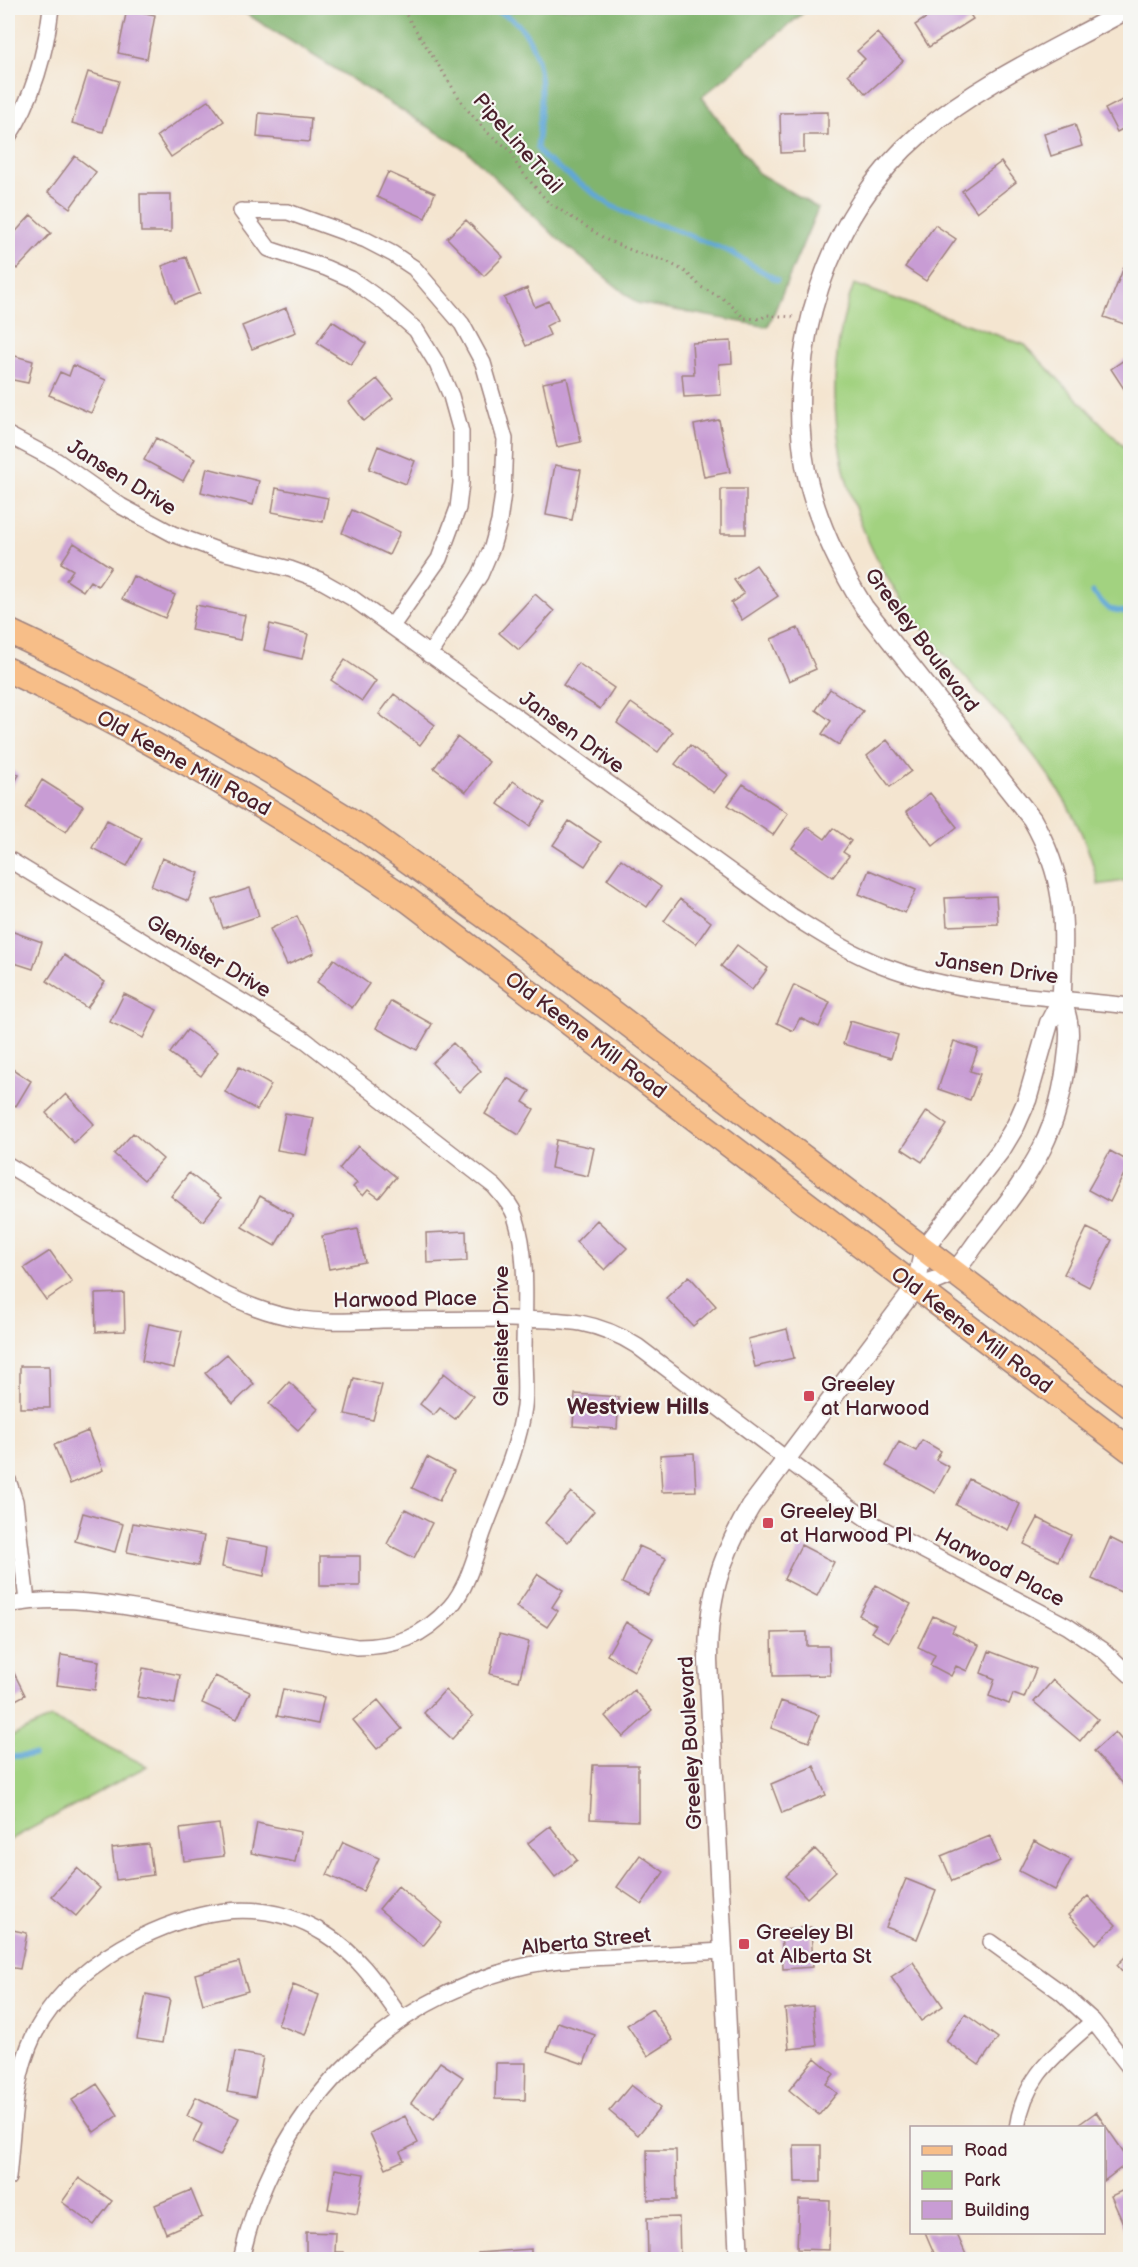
<svg xmlns="http://www.w3.org/2000/svg" width="1138" height="2267" font-family="'Balsamiq Sans',sans-serif">
  <style>
    .green { fill: #a2d280; stroke: #767856; stroke-width: 1.5 }
    .forest { fill: #81b46e; stroke: #666a4c; stroke-width: 1.5 }
    .lines { fill: none; stroke-linecap: round; stroke-linejoin: round }
    .stream { stroke: #61a7d7; stroke-width: 5 }
    .building { fill: #c89cd4 }
    .minor-casing { stroke: #9f827e; stroke-width: 18 }
    .tertiary-casing { stroke: #9f827e; stroke-width: 21 }
    .primary-casing { stroke: #9f827e; stroke-width: 27 }
    .path { stroke: #9f827e; stroke-width: 3; stroke-dasharray: 1.5 4.5; stroke-linecap: butt }
    .minor { stroke: #fff; stroke-width: 15 }
    .tertiary { stroke: #fff; stroke-width: 18 }
    .primary { stroke: #f7be88; stroke-width: 24 }
    .poi-dot { fill: #d1495b; stroke: #f6f6f2; stroke-width: 2 }
    .labels { text-anchor: middle; stroke-width: 4.5; stroke-linejoin: round; paint-order: stroke }
    .street-label { font-size: 21px; fill: #4a1f2b; stroke: #f6f6f2 }
    .poi-label { font-size: 21px; fill: #4a1f2b; stroke: #f6f6f2; text-anchor: start }
    .neighbourhood-label { font-size: 22px; font-weight: bold; fill: #4a1f2b; stroke: #f6f6f2 }
  </style>
  <rect width="100%" height="100%" fill="#f6f6f2"/>
  <filter id="ink" filterUnits="userSpaceOnUse"><feTurbulence type="fractalNoise" baseFrequency=".0167" numOctaves="2"/><feDisplacementMap in="SourceGraphic" scale="12" xChannelSelector="R" yChannelSelector="G"/><feConvolveMatrix kernelMatrix="1 2 1 2 8 2 1 2 1" color-interpolation-filters="sRGB"/></filter>
  <filter id="wash" filterUnits="userSpaceOnUse"><feTurbulence type="fractalNoise" baseFrequency=".008" numOctaves="4" result="noise"/><feDisplacementMap in="SourceGraphic" scale="24" xChannelSelector="R" yChannelSelector="G"/><feGaussianBlur stdDeviation="1.35" result="paint"/><feColorMatrix in="noise" values="0 0 0 0 0 0 0 0 0 0 0 0 0 0 0 0 0 1.4 0 .05"/><feComposite in="paint" operator="in"/></filter>
  <g filter="url(#wash)">
    <rect width="100%" height="100%" fill="#f4e5d0"/>
    <path class="green" d="M 854,284 L 1025,345 L 1130,453 L 1130,880 L 1098,885 C 1078,784 996,715 932,640 C 848,543 809,407 854,284 Z
      M 51,1718 L 147,1766 L 8,1841 L 8,1738 Z"/>
    <path class="forest" d="M 237,8 L 798,8 L 803,13 L 702,97 L 758,173 L 818,208 L 768,327 L 637,303 L 558,239 L 466,150 Z"/>
    <g class="lines">
      <path class="stream" d="M 486,8 C 494,11 505,14 512,19 C 549,48 542,107 537,148 L 543,157 L 610,205 L 637,218 L 671,228 L 730,252 L 777,280
        M 1092,592 L 1109,609 L 1130,613
        M 8,1757 L 34,1755"/>
    </g>
    <g id="blocks">
      <path class="building" d="M 927,8 L 966,8 L 973,19 L 929,47 L 915,25 L 929,16 L 925,9 Z
        M 127,9 L 155,15 L 147,59 L 118,53 Z
        M 877,33 L 903,61 L 866,94 L 848,74 L 865,59 L 857,51 Z
        M 88,72 L 119,81 L 103,132 L 72,123 Z
        M 1130,96 L 1130,125 L 1117,132 L 1105,109 Z
        M 209,100 L 224,121 L 171,157 L 157,136 Z
        M 828,112 L 828,135 L 804,135 L 804,152 L 781,153 L 780,113 Z
        M 259,113 L 311,118 L 309,142 L 257,137 Z
        M 1075,124 L 1082,146 L 1051,156 L 1044,134 Z
        M 75,156 L 96,172 L 70,208 L 48,192 Z
        M 1001,162 L 1016,182 L 977,212 L 962,191 Z
        M 388,172 L 435,193 L 425,218 L 377,197 Z
        M 140,194 L 171,194 L 171,232 L 141,232 Z
        M 31,215 L 51,233 L 17,269 L 8,260 L 8,253 L 11,249 L 8,246 L 8,240 Z
        M 466,220 L 503,257 L 484,276 L 447,238 Z
        M 935,225 L 956,239 L 926,281 L 905,267 Z
        M 186,257 L 200,293 L 175,303 L 162,266 Z
        M 1124,267 L 1130,269 L 1130,326 L 1104,317 Z
        M 527,288 L 535,307 L 549,301 L 558,320 L 546,326 L 550,335 L 526,346 L 504,298 Z
        M 286,308 L 296,332 L 252,349 L 242,326 Z
        M 332,321 L 366,343 L 351,365 L 317,343 Z
        M 731,341 L 732,363 L 719,364 L 721,395 L 684,397 L 682,374 L 694,374 L 692,343 Z
        M 8,354 L 33,361 L 28,383 L 8,379 Z
        M 1130,356 L 1130,398 L 1111,369 Z
        M 73,365 L 106,380 L 91,413 L 49,395 L 60,372 L 69,376 Z
        M 567,378 L 581,442 L 557,447 L 543,383 Z
        M 377,379 L 393,398 L 364,421 L 349,402 Z
        M 719,420 L 730,472 L 704,477 L 694,425 Z
        M 156,438 L 195,459 L 183,481 L 144,460 Z
        M 378,446 L 415,461 L 406,484 L 369,469 Z
        M 555,465 L 581,470 L 572,520 L 546,515 Z
        M 207,468 L 259,481 L 253,505 L 201,492 Z
        M 276,488 L 328,498 L 323,522 L 272,512 Z
        M 721,489 L 746,489 L 746,534 L 721,534 Z
        M 352,510 L 400,532 L 389,555 L 342,533 Z
        M 74,543 L 111,567 L 98,586 L 90,581 L 83,591 L 66,580 L 73,570 L 61,563 Z
        M 756,565 L 778,596 L 742,620 L 731,603 L 744,594 L 734,580 Z
        M 133,576 L 175,595 L 165,618 L 122,599 Z
        M 535,594 L 554,611 L 519,650 L 499,633 Z
        M 196,605 L 245,615 L 240,640 L 191,630 Z
        M 270,624 L 308,634 L 302,659 L 264,650 Z
        M 798,628 L 816,669 L 789,681 L 771,639 Z
        M 345,660 L 376,681 L 362,701 L 331,680 Z
        M 578,663 L 614,688 L 600,709 L 563,685 Z
        M 830,689 L 863,711 L 839,745 L 822,734 L 831,721 L 816,710 Z
        M 394,694 L 435,725 L 420,745 L 379,714 Z
        M 631,703 L 673,732 L 658,752 L 617,723 Z
        M 457,737 L 489,762 L 466,792 L 434,768 Z
        M 887,740 L 911,771 L 890,787 L 867,756 Z
        M 690,745 L 728,775 L 714,793 L 675,764 Z
        M 8,768 L 19,775 L 8,793 Z
        M 42,780 L 83,806 L 66,832 L 26,807 Z
        M 513,781 L 545,803 L 530,826 L 498,804 Z
        M 743,784 L 788,813 L 773,835 L 728,805 Z
        M 930,793 L 957,827 L 933,846 L 906,812 Z
        M 107,820 L 142,838 L 127,866 L 92,848 Z
        M 569,821 L 601,842 L 585,866 L 553,845 Z
        M 808,827 L 825,839 L 833,828 L 851,841 L 843,852 L 849,856 L 833,877 L 792,848 Z
        M 162,858 L 199,873 L 188,901 L 151,886 Z
        M 621,859 L 661,887 L 647,907 L 607,879 Z
        M 869,870 L 916,890 L 905,913 L 859,894 Z
        M 250,888 L 259,916 L 223,928 L 213,900 Z
        M 996,896 L 998,924 L 947,926 L 945,898 Z
        M 680,899 L 711,922 L 696,944 L 664,921 Z
        M 297,916 L 314,953 L 287,965 L 270,929 Z
        M 8,930 L 42,942 L 33,969 L 8,961 Z
        M 737,945 L 768,968 L 752,990 L 721,966 Z
        M 64,955 L 105,982 L 87,1008 L 47,981 Z
        M 334,959 L 369,984 L 352,1008 L 317,982 Z
        M 794,985 L 830,1002 L 819,1027 L 800,1018 L 793,1031 L 777,1023 Z
        M 124,994 L 157,1010 L 143,1038 L 110,1022 Z
        M 391,1001 L 432,1024 L 417,1050 L 376,1028 Z
        M 850,1021 L 898,1035 L 891,1058 L 843,1044 Z
        M 187,1030 L 218,1052 L 201,1076 L 170,1053 Z
        M 954,1041 L 978,1049 L 970,1071 L 980,1074 L 970,1100 L 938,1089 Z
        M 453,1043 L 481,1071 L 459,1092 L 432,1063 Z
        M 8,1066 L 31,1081 L 16,1106 L 8,1101 Z
        M 239,1067 L 271,1085 L 257,1110 L 225,1092 Z
        M 507,1078 L 530,1091 L 523,1102 L 534,1109 L 519,1135 L 485,1114 Z
        M 66,1094 L 94,1124 L 74,1143 L 46,1113 Z
        M 927,1111 L 947,1125 L 922,1162 L 902,1149 Z
        M 285,1113 L 314,1118 L 306,1155 L 277,1150 Z
        M 133,1133 L 163,1159 L 144,1180 L 114,1154 Z
        M 556,1140 L 594,1148 L 588,1176 L 551,1168 Z
        M 358,1146 L 396,1177 L 379,1198 L 368,1190 L 363,1196 L 353,1187 L 357,1183 L 339,1169 Z
        M 1110,1151 L 1130,1162 L 1110,1202 L 1088,1190 Z
        M 189,1173 L 221,1198 L 203,1221 L 171,1196 Z
        M 260,1196 L 293,1215 L 275,1246 L 242,1227 Z
        M 597,1220 L 627,1248 L 605,1270 L 576,1242 Z
        M 1087,1228 L 1112,1240 L 1089,1287 L 1064,1274 Z
        M 358,1229 L 365,1262 L 329,1269 L 322,1236 Z
        M 466,1231 L 467,1261 L 427,1263 L 426,1233 Z
        M 50,1251 L 72,1282 L 46,1300 L 24,1268 Z
        M 689,1276 L 716,1306 L 693,1326 L 666,1298 Z
        M 124,1293 L 125,1331 L 96,1332 L 95,1294 Z
        M 149,1324 L 182,1331 L 174,1368 L 142,1361 Z
        M 787,1329 L 794,1358 L 755,1367 L 748,1339 Z
        M 227,1354 L 254,1384 L 233,1404 L 205,1373 Z
        M 20,1366 L 49,1366 L 50,1408 L 20,1408 Z
        M 444,1373 L 473,1396 L 455,1419 L 440,1408 L 434,1415 L 420,1404 Z
        M 354,1378 L 382,1385 L 373,1420 L 345,1414 Z
        M 289,1382 L 318,1409 L 298,1430 L 269,1404 Z
        M 575,1394 L 619,1397 L 617,1429 L 573,1426 Z
        M 88,1431 L 103,1470 L 70,1484 L 54,1445 Z
        M 922,1440 L 941,1451 L 936,1460 L 949,1467 L 935,1493 L 886,1466 L 899,1442 L 916,1451 Z
        M 694,1453 L 696,1491 L 662,1492 L 660,1455 Z
        M 427,1457 L 454,1471 L 439,1501 L 412,1488 Z
        M 969,1479 L 1020,1504 L 1008,1530 L 956,1505 Z
        M 571,1492 L 594,1511 L 568,1542 L 545,1523 Z
        M 405,1509 L 432,1523 L 414,1558 L 387,1544 Z
        M 83,1513 L 123,1524 L 115,1552 L 75,1541 Z
        M 1038,1518 L 1071,1535 L 1058,1561 L 1024,1544 Z
        M 133,1523 L 204,1536 L 198,1566 L 127,1552 Z
        M 1110,1538 L 1130,1548 L 1130,1596 L 1092,1579 Z
        M 227,1539 L 269,1547 L 264,1576 L 222,1567 Z
        M 801,1545 L 834,1562 L 817,1596 L 784,1579 Z
        M 639,1546 L 666,1558 L 648,1595 L 622,1583 Z
        M 320,1556 L 360,1556 L 360,1586 L 320,1586 Z
        M 538,1574 L 563,1590 L 552,1607 L 558,1611 L 547,1627 L 516,1607 Z
        M 876,1585 L 911,1604 L 889,1642 L 871,1632 L 876,1625 L 859,1615 Z
        M 933,1616 L 955,1626 L 952,1632 L 979,1645 L 967,1671 L 956,1666 L 951,1676 L 930,1665 L 935,1655 L 918,1647 Z
        M 626,1622 L 653,1638 L 634,1671 L 607,1655 Z
        M 807,1632 L 807,1646 L 829,1646 L 830,1675 L 773,1676 L 772,1633 Z
        M 499,1634 L 529,1642 L 519,1681 L 490,1674 Z
        M 989,1651 L 1036,1669 L 1024,1698 L 1013,1694 L 1009,1704 L 989,1696 L 995,1679 L 981,1673 Z
        M 61,1655 L 99,1661 L 95,1690 L 57,1685 Z
        M 8,1661 L 25,1695 L 8,1704 Z
        M 143,1668 L 180,1675 L 175,1704 L 137,1697 Z
        M 215,1676 L 250,1692 L 237,1719 L 202,1703 Z
        M 1053,1680 L 1098,1719 L 1080,1741 L 1034,1702 Z
        M 283,1689 L 324,1697 L 318,1724 L 277,1716 Z
        M 445,1690 L 473,1716 L 452,1739 L 424,1713 Z
        M 634,1690 L 652,1711 L 623,1737 L 605,1716 Z
        M 378,1700 L 402,1729 L 377,1749 L 353,1720 Z
        M 781,1701 L 819,1715 L 809,1742 L 771,1728 Z
        M 1115,1732 L 1130,1750 L 1130,1783 L 1126,1787 L 1094,1751 Z
        M 593,1765 L 638,1765 L 638,1821 L 590,1819 Z
        M 814,1766 L 826,1795 L 782,1813 L 771,1784 Z
        M 257,1823 L 301,1832 L 295,1862 L 251,1853 Z
        M 219,1824 L 224,1856 L 184,1861 L 180,1829 Z
        M 550,1826 L 577,1860 L 555,1877 L 528,1843 Z
        M 990,1836 L 1000,1861 L 952,1881 L 941,1856 Z
        M 1034,1841 L 1071,1860 L 1055,1890 L 1019,1871 Z
        M 343,1842 L 379,1858 L 363,1891 L 327,1875 Z
        M 149,1844 L 153,1875 L 116,1880 L 112,1848 Z
        M 815,1849 L 836,1871 L 807,1898 L 786,1876 Z
        M 640,1855 L 664,1872 L 642,1904 L 617,1887 Z
        M 77,1868 L 100,1888 L 76,1916 L 52,1896 Z
        M 906,1879 L 936,1891 L 917,1939 L 886,1927 Z
        M 398,1886 L 442,1923 L 423,1946 L 379,1909 Z
        M 1088,1896 L 1116,1925 L 1096,1944 L 1068,1915 Z
        M 811,1927 L 813,1967 L 783,1969 L 781,1929 Z
        M 8,1929 L 27,1933 L 20,1969 L 8,1967 Z
        M 1130,1952 L 1130,1980 L 1117,1965 Z
        M 239,1962 L 248,1991 L 203,2004 L 195,1974 Z
        M 913,1962 L 943,2006 L 921,2021 L 891,1977 Z
        M 293,1985 L 319,1995 L 305,2035 L 278,2025 Z
        M 146,1994 L 170,1999 L 162,2043 L 137,2039 Z
        M 813,2006 L 817,2046 L 789,2049 L 785,2009 Z
        M 652,2009 L 673,2040 L 648,2056 L 627,2025 Z
        M 965,2014 L 998,2038 L 979,2065 L 946,2041 Z
        M 558,2022 L 595,2035 L 584,2064 L 547,2051 Z
        M 235,2052 L 263,2057 L 255,2097 L 227,2092 Z
        M 815,2058 L 834,2074 L 826,2084 L 837,2093 L 819,2115 L 789,2090 Z
        M 440,2062 L 463,2077 L 434,2119 L 411,2103 Z
        M 496,2063 L 526,2063 L 525,2100 L 495,2099 Z
        M 97,2084 L 118,2115 L 94,2132 L 72,2100 Z
        M 631,2085 L 660,2108 L 638,2135 L 609,2111 Z
        M 196,2097 L 239,2118 L 220,2156 L 193,2143 L 202,2124 L 187,2116 Z
        M 1096,2112 L 1130,2161 L 1104,2181 L 1104,2128 L 1074,2128 Z
        M 405,2116 L 418,2143 L 400,2152 L 404,2160 L 386,2168 L 370,2133 Z
        M 794,2145 L 821,2145 L 821,2182 L 795,2182 Z
        M 647,2150 L 676,2150 L 677,2200 L 648,2200 Z
        M 335,2169 L 364,2174 L 357,2214 L 328,2209 Z
        M 79,2178 L 112,2201 L 94,2225 L 62,2202 Z
        M 1130,2187 L 1130,2239 L 1111,2196 Z
        M 191,2190 L 202,2217 L 166,2233 L 155,2205 Z
        M 799,2200 L 830,2201 L 829,2250 L 797,2249 Z
        M 679,2217 L 680,2260 L 648,2260 L 647,2218 Z
        M 306,2232 L 336,2233 L 335,2252 L 344,2252 L 344,2260 L 306,2260 Z
        M 925,2232 L 956,2232 L 967,2257 L 960,2260 L 937,2260 Z
        M 531,2249 L 531,2260 L 479,2260 L 478,2253 Z"/>
    </g>
  </g>
  <g filter="url(#ink)">
    <use href="#blocks" fill-opacity="0" stroke="#9f827e" stroke-width="1.5"/>
    <g class="lines">
      <defs>
        <path id="minor" d="M 8,137 C 33,100 46,51 51,8
          M 241,211 L 288,212 L 366,240 L 393,254 L 414,268 L 462,324 L 483,363 L 505,439 L 503,493 L 499,522 L 492,547 L 480,575 L 429,655
          M 241,211 L 269,249 L 326,268 L 351,279 L 385,303 L 416,330 L 437,364 L 451,396 L 461,432 L 461,483 L 458,508 L 439,559 L 392,626
          M 8,435 L 57,461 L 121,506 L 173,534 L 222,552 L 290,569 L 320,580 L 352,598 L 792,916 C 821,934 851,954 884,966 C 962,996 1048,996 1130,1006
          M 8,859 L 305,1040 L 494,1186 C 502,1195 511,1204 515,1216 C 529,1258 524,1308 524,1352 C 524,1370 526,1389 524,1407 C 518,1450 498,1492 483,1533 C 475,1557 467,1588 450,1607 C 423,1637 396,1647 357,1647 C 301,1637 245,1628 190,1618 C 129,1607 68,1593 8,1605
          M 8,1165 L 218,1291 C 243,1303 268,1314 295,1318 C 324,1323 353,1321 382,1320 C 425,1320 467,1319 510,1319 C 561,1320 593,1318 637,1346 L 851,1508 L 877,1526 L 1067,1626 L 1103,1650 L 1130,1675
          M 8,1480 L 15,1501 L 27,1601
          M 991,1942 L 1062,1993 L 1093,2021 L 1130,2068
          M 1017,2128 C 1025,2074 1056,2055 1093,2021
          M 8,2178 C 13,2131 13,2078 34,2035 C 57,1990 95,1961 139,1938 C 201,1908 264,1896 325,1934 C 359,1955 379,1987 401,2018
          M 241,2260 C 272,2114 382,1998 529,1965 C 556,1959 586,1958 614,1957 C 651,1955 687,1953 723,1951"/>
        <path id="tertiary" d="M 915,1288 C 926,1283 943,1280 953,1272 C 963,1264 975,1243 984,1233 C 1034,1170 1060,1132 1068,1050 C 1069,1041 1070,1031 1068,1022 C 1066,1011 1062,1002 1062,991 C 1064,922 1068,882 1032,819 L 864,607 C 838,565 816,520 806,471 C 783,351 827,213 921,133 C 983,81 1060,47 1130,8
          M 739,2260 L 708,1661 C 708,1599 719,1559 751,1506 L 915,1288 L 924,1249 L 1001,1150 L 1016,1125 L 1027,1100 L 1049,1023 L 1062,998"/>
        <path id="primary" d="M 8,631 L 69,660 L 152,703 L 280,777 L 361,827 L 514,937 L 1130,1406
          M 8,670 C 147,736 280,813 408,900 L 1130,1450"/>
      </defs>
      <use href="#minor" class="minor-casing"/>
      <use href="#tertiary" class="tertiary-casing"/>
      <use href="#primary" class="primary-casing"/>
      <path class="path" d="M 397,8 L 405,13 L 465,107 L 488,133 L 510,150 L 518,167 L 548,202 L 607,240 L 638,253 L 666,261 L 686,272 L 701,287 L 727,301 L 744,318 L 761,319 L 766,315 L 794,317"/>
      <use href="#minor" class="minor"/>
      <use href="#tertiary" class="tertiary"/>
      <use href="#primary" class="primary"/>
    </g>
  </g>
  <g class="poi-dot">
    <rect x="803" y="1390" width="12" height="12" rx="3"/>
    <rect x="762" y="1517" width="12" height="12" rx="3"/>
    <rect x="738" y="1938" width="12" height="12" rx="3"/>
  </g>
  <g class="labels">
    <g class="street-label">
      <text transform="translate(518 143) rotate(49)" y="7">PipeLineTrail</text>
      <text transform="translate(122 477) rotate(32)" y="7">Jansen Drive</text>
      <text transform="translate(922 640) rotate(53)" y="7">Greeley Boulevard</text>
      <text transform="translate(572 732) rotate(36)" y="7">Jansen Drive</text>
      <text transform="translate(184 763) rotate(29)" y="7">Old Keene Mill Road</text>
      <text transform="translate(209 956) rotate(31)" y="7">Glenister Drive</text>
      <text transform="translate(997 968) rotate(8)" y="7">Jansen Drive</text>
      <text transform="translate(586 1035) rotate(37)" y="7">Old Keene Mill Road</text>
      <text transform="translate(405 1299) rotate(-1)" y="7">Harwood Place</text>
      <text transform="translate(972 1330) rotate(37)" y="7">Old Keene Mill Road</text>
      <text transform="translate(501 1336) rotate(-90)" y="7">Glenister Drive</text>
      <text transform="translate(1000 1567) rotate(28)" y="7">Harwood Place</text>
      <text transform="translate(690 1743) rotate(-93)" y="7">Greeley Boulevard</text>
      <text transform="translate(586 1941) rotate(-6)" y="7">Alberta Street</text>
    </g>
    <g class="poi-label">
      <text x="821" y="1391">Greeley<tspan x="821" dy="24">at Harwood</tspan></text>
      <text x="780" y="1518">Greeley Bl<tspan x="780" dy="24">at Harwood Pl</tspan></text>
      <text x="756" y="1939">Greeley Bl<tspan x="756" dy="24">at Alberta St</tspan></text>
    </g>
    <g class="neighbourhood-label">
      <text x="638" y="1414">Westview Hills</text>
    </g>
  </g>
  <rect width="1138" height="2267" fill="none" stroke="#f6f6f2" stroke-width="30"/>
  <rect x="910" y="2126" width="195" height="108" fill="#f6f6f2" stroke="#b1a0a2" stroke-width="1.5"/>
  <rect x="922" y="2146" width="30" height="9" fill="#f7be88" stroke="#b1a0a2" stroke-width="1.5"/>
  <text x="964" y="2156" font-size="18" fill="#4a1f2b">Road</text>
  <rect x="922" y="2171" width="30" height="18" fill="#a2d280" stroke="#b1a0a2" stroke-width="1.5"/>
  <text x="964" y="2186" font-size="18" fill="#4a1f2b">Park</text>
  <rect x="922" y="2201" width="30" height="18" fill="#c89cd4" stroke="#b1a0a2" stroke-width="1.5"/>
  <text x="964" y="2216" font-size="18" fill="#4a1f2b">Building</text>
</svg>
